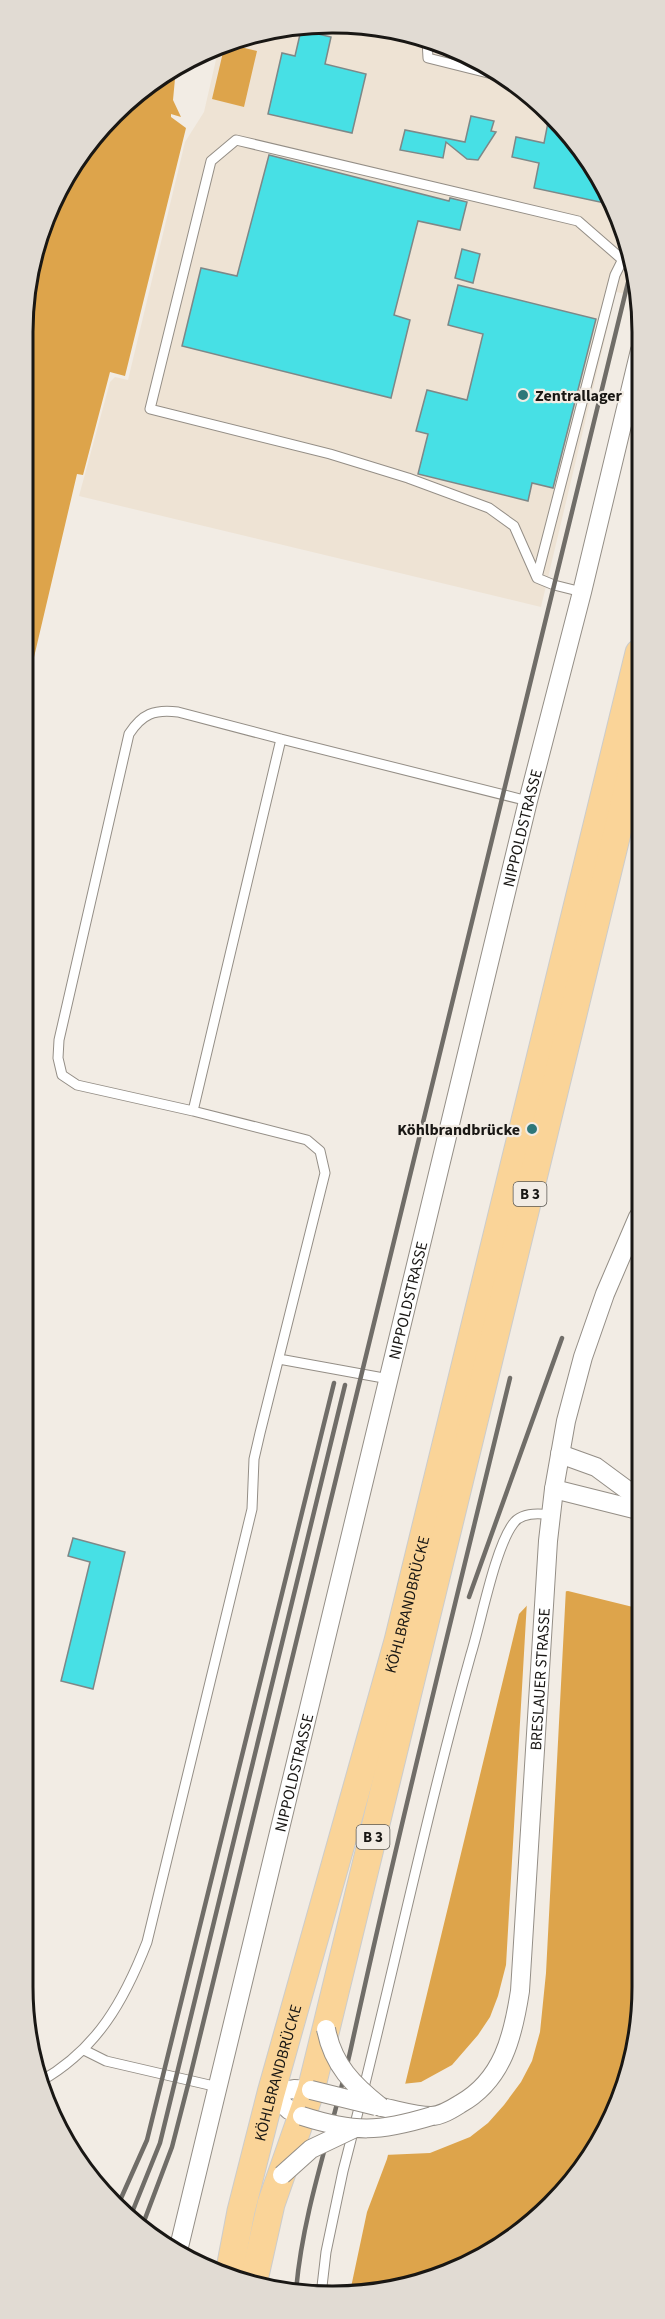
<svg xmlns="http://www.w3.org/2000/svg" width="665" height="2319" font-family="'Source Sans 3',sans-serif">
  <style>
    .built { fill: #eee3d4 }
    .water { fill: #dda44b }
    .pier { fill: #f2ece4 }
    .building { fill: #47e0e5; stroke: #7d8888; stroke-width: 1.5 }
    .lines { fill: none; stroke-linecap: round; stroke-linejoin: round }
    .service-casing { stroke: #948e86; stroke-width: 11 }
    .minor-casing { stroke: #948e86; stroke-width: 20 }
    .primary-casing { stroke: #cccccb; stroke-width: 29 }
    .service { stroke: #fff; stroke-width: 9 }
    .minor { stroke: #fff; stroke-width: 18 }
    .primary { stroke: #fad498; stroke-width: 27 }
    .rail { stroke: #706d68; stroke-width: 4.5 }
    .minor-bridge-casing { stroke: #948e86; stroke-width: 20; stroke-linecap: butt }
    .minor-bridge { stroke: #fff; stroke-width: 18 }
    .poi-dot { fill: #2d7779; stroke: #f2ece4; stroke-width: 2 }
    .labels { text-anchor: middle; stroke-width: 4.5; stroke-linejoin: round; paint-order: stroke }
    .shield { fill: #f2ece4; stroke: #5a5752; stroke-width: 1.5 }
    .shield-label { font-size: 15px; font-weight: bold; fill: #191714 }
    .poi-label { font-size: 16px; font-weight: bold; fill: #191714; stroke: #f2ece4; text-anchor: start }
    .street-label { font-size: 16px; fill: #191714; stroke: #f2ece4 }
    .rim { fill: none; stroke: #191714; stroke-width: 3 }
  </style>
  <rect width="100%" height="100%" fill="#f2ece4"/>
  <path class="built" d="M 393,28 L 470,55 L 552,114 L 611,196 L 636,278 L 631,295 L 616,292 L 541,607 L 79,496 L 110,382 L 115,377 L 128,380 L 185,142 L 204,112 L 218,51 L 272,29 Z"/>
  <path class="water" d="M 232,45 L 257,51 L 244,107 L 212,99 L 224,48 Z
    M 176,68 L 173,100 L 181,117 L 171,114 L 171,117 L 186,128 L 125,376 L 110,372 L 83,475 L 77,474 L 27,687 L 28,272 L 75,161 L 160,75 Z
    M 568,1591 L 637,1608 L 637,2047 L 590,2158 L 521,2233 L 413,2286 L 350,2292 L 367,2212 L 387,2159 L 519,1614 L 536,1596 Z"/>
  <path class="pier" d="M 566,1588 L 546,1973 L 540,2032 L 532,2061 L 521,2082 L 504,2105 L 488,2123 L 470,2137 L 430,2153 L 384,2155 L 402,2084 L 421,2082 L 452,2065 L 478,2035 L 490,2017 L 498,1996 L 506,1965 L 527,1601 L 535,1593 Z"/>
  <path class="building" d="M 301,30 L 331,37 L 325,64 L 366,74 L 352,133 L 268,114 L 282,53 L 295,56 Z
    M 550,112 L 611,196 L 614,205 L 534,188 L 539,163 L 512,157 L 516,137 L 544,143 Z
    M 471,116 L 494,121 L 491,131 L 496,132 L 478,160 L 467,159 L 446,142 L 443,158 L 400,150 L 405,130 L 465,142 Z
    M 269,155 L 449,201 L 450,198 L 467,202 L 460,230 L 418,221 L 394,315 L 410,320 L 391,398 L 182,346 L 201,268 L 237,276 Z
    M 462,249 L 480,254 L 473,283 L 455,278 Z
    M 458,285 L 596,319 L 553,488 L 532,483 L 528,501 L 418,474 L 428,434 L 416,431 L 427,390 L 467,400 L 483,334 L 448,325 Z
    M 73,1538 L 125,1552 L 93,1689 L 61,1681 L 90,1562 L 68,1556 Z"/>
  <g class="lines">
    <defs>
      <path id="service" d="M 427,40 L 428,58 L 500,76
        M 537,577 L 615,275 L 627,251
        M 582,592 L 554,585 L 537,578 L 514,526 L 489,508 L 408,478 L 330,454 L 150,409 L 211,161 L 236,140 L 578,221 L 624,261
        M 193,1111 L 77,1085 L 62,1075 L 58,1058 L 59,1040 L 129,734 C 142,714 154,709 178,712 L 281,739
        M 279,1359 L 389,1379
        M 84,2050 L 106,2061 L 218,2087
        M 41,2081 C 97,2049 124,2001 147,1942 L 252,1509 L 254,1459 L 260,1433 L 325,1173 L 320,1151 L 307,1140 L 193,1111 L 281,739 L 528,801
        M 321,2295 L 326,2252 L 343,2171 C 388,1999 423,1825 471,1654 C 481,1622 495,1548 513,1524 C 521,1512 538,1513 551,1515"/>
      <g id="minor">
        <path d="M 560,1454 L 596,1467 L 638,1498"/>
        <path d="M 554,1489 L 638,1510"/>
        <path id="s1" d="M 381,2107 C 397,2110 415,2116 431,2116 C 441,2116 452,2109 460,2104 C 503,2080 513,2036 520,1991 L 548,1541 L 554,1489 L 566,1421 L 583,1357 L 605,1294 L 638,1217"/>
        <path d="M 302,2116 L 289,2110 L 271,2093 L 294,2089 L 311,2090"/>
        <path id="s2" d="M 178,2251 L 528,801 L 582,592 L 640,350"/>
      </g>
      <g id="primary">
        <path id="s3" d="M 229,2274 L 241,2211 L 271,2093 L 398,1641 L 639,653"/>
        <path d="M 254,2280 L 271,2204 L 311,2090 L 326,2029 L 639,743"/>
      </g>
    </defs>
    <use href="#service" class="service-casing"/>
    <use href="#minor" class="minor-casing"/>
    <use href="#primary" class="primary-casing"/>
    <use href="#service" class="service"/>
    <use href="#minor" class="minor"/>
    <use href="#primary" class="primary"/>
    <path class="rail" d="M 469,1597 L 562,1338
      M 118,2205 L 147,2140 L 334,1383
      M 131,2215 L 160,2143 L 345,1385
      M 143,2224 L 172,2147 L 189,2081 L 632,266
      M 296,2291 C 303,2208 333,2129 351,2048 C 400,1824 456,1601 510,1378"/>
    <defs>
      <path id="minor-bridge" d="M 326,2029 C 333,2065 353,2085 381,2107
        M 311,2090 L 376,2106
        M 302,2116 C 355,2133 379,2132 432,2116
        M 282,2175 L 311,2149 L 353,2129"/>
    </defs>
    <use href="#minor-bridge" class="minor-bridge-casing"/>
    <use href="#minor-bridge" class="minor-bridge"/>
  </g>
  <g class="poi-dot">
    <circle cx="523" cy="395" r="6"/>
    <circle cx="532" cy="1129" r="6"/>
  </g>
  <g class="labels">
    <g class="shield">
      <rect x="513.5" y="1182" width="33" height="24" rx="4.5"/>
      <rect x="356.5" y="1825" width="33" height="24" rx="4.5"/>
    </g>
    <g class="shield-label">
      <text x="530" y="1199">B 3</text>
      <text x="373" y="1842">B 3</text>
    </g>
    <g class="poi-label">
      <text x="535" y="401">Zentrallager</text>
      <text x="520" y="1135" text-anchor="end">Köhlbrandbrücke</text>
    </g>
    <g class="street-label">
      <text dy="6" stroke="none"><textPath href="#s2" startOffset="1464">NIPPOLDSTRASSE</textPath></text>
      <text dy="6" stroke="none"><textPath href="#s2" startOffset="978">NIPPOLDSTRASSE</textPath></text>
      <text dy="6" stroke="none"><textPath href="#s3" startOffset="693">KÖHLBRANDBRÜCKE</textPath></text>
      <text dy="6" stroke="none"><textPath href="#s1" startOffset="528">BRESLAUER STRASSE</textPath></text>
      <text dy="6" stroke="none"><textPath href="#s2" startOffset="492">NIPPOLDSTRASSE</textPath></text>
      <text dy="6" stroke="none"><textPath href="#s3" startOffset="207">KÖHLBRANDBRÜCKE</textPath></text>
    </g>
  </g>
  <path d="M0 0H665V2319H0ZM332 33H333A299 299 0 0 1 632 332V1987A299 299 0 0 1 333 2286H332A299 299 0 0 1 33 1987V332A299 299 0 0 1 332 33Z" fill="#e1dbd3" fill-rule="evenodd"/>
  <path class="rim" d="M332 33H333A299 299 0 0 1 632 332V1987A299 299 0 0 1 333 2286H332A299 299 0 0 1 33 1987V332A299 299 0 0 1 332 33Z"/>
</svg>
